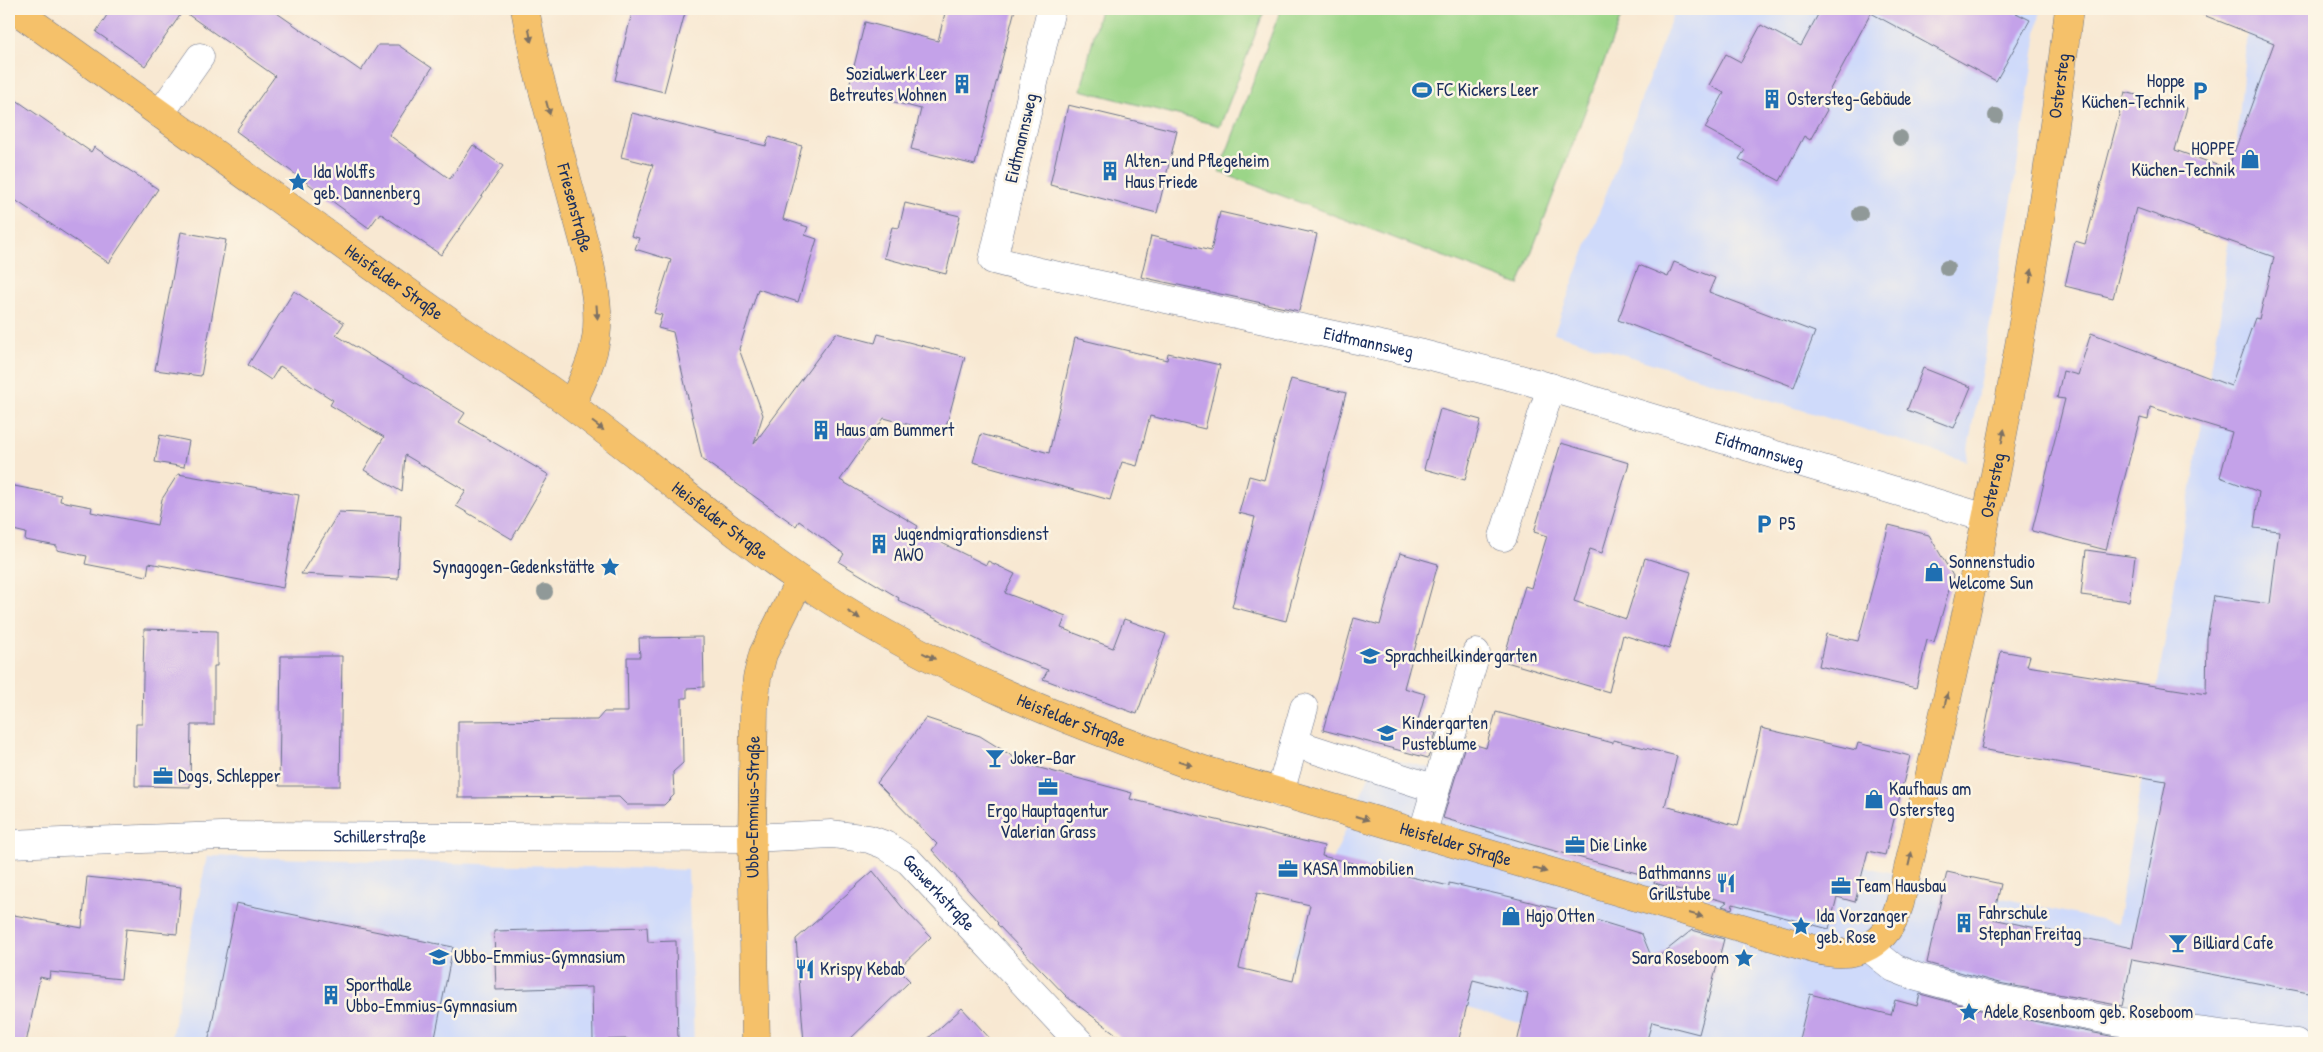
<svg xmlns="http://www.w3.org/2000/svg" width="2323" height="1052" font-family="'Patrick Hand',sans-serif">
  <style>
    .built { fill: #cfdafa }
    .pitch { fill: #9bd588; stroke: #5b8273 }
    .building { fill: #c4a2e9; fill-rule: evenodd }
    .lines { fill: none; stroke-linecap: round; stroke-linejoin: round }
    .minor-casing { stroke: #687087; stroke-width: 29 }
    .major-casing { stroke: #687087; stroke-width: 29 }
    .minor { stroke: #fff; stroke-width: 28 }
    .major { stroke: #f5c16b; stroke-width: 28 }
    .tree { fill: #909998 }
    .oneway { fill: #7d7164 }
    .labels { text-anchor: middle; stroke-width: 5; stroke-linejoin: round; paint-order: stroke }
    .poi-label { font-size: 18px; fill: #1b2f5e; stroke: #fcf5e5; text-anchor: start }
    .street-label { font-size: 18px; fill: #1b2f5e; stroke: #fcf5e5 }
  </style>
  <rect width="100%" height="100%" fill="#fcf5e5"/>
  <filter id="ink" filterUnits="userSpaceOnUse"><feTurbulence type="fractalNoise" baseFrequency=".02" numOctaves="2"/><feDisplacementMap in="SourceGraphic" scale="10" xChannelSelector="R" yChannelSelector="G"/><feConvolveMatrix kernelMatrix="1 2 1 2 8 2 1 2 1" color-interpolation-filters="sRGB"/></filter>
  <filter id="wash" filterUnits="userSpaceOnUse"><feTurbulence type="fractalNoise" baseFrequency=".0096" numOctaves="4" result="noise"/><feDisplacementMap in="SourceGraphic" scale="20" xChannelSelector="R" yChannelSelector="G"/><feGaussianBlur stdDeviation="1.12" result="paint"/><feColorMatrix in="noise" values="0 0 0 0 0 0 0 0 0 0 0 0 0 0 0 0 0 1.4 0 .05"/><feComposite in="paint" operator="in"/></filter>
  <g filter="url(#wash)">
    <rect width="100%" height="100%" fill="#f8e8d2"/>
    <path class="built" d="M 1675,9 L 2033,9 L 2040,13 L 2014,187 L 1966,461 L 1554,333 Z
      M 2249,9 L 2314,9 L 2314,1043 L 1588,1043 L 1291,956 L 1378,756 L 2117,924 L 2222,304 Z
      M 207,856 L 688,870 L 694,1043 L 170,1043 Z"/>
    <path class="pitch" d="M 1100,9 L 1265,9 L 1220,126 L 1081,90 Z
      M 1281,9 L 1624,9 L 1519,285 L 1219,172 Z"/>
    <g id="blocks">
      <path class="building" d="M 111,9 L 271,9 L 361,71 L 378,45 L 398,45 L 432,68 L 389,135 L 450,179 L 473,145 L 503,166 L 441,255 L 380,213 L 369,228 L 236,131 L 275,76 L 183,11 L 145,66 L 96,32 Z
        M 633,9 L 686,9 L 664,92 L 615,80 Z
        M 946,9 L 1015,9 L 975,165 L 911,149 L 921,109 L 848,90 L 865,22 L 938,41 Z
        M 1821,9 L 2008,9 L 2030,20 L 1996,81 L 1871,13 L 1821,106 L 1827,110 L 1810,140 L 1804,136 L 1780,181 L 1739,159 L 1745,150 L 1705,128 L 1724,93 L 1709,85 L 1726,54 L 1741,62 L 1761,25 L 1801,46 Z
        M 2192,9 L 2314,9 L 2314,994 L 2132,959 L 2122,1006 L 1999,983 L 1927,963 L 1947,872 L 2001,884 L 1993,919 L 2132,948 L 2166,781 L 1981,749 L 2001,651 L 2030,656 L 2027,666 L 2206,694 L 2207,638 L 2214,596 L 2270,604 L 2279,531 L 2254,528 L 2259,492 L 2220,477 L 2232,432 L 2150,407 L 2148,420 L 2140,418 L 2106,550 L 2032,531 L 2065,399 L 2057,398 L 2063,371 L 2078,375 L 2091,333 L 2231,386 L 2255,318 L 2259,319 L 2274,257 L 2136,208 L 2113,298 L 2065,286 L 2075,241 L 2085,244 L 2125,92 L 2187,108 L 2175,150 L 2228,169 L 2274,43 L 2191,10 Z
        M 9,95 L 91,152 L 94,147 L 158,189 L 109,263 L 9,196 Z
        M 1068,105 L 1177,131 L 1157,213 L 1050,185 Z
        M 632,113 L 766,146 L 769,137 L 802,146 L 783,219 L 808,227 L 805,235 L 817,239 L 798,302 L 758,289 L 739,349 L 763,415 L 754,444 L 836,333 L 875,343 L 878,334 L 965,357 L 944,434 L 884,418 L 840,480 L 918,526 L 916,530 L 986,565 L 988,561 L 1015,574 L 1005,593 L 1066,616 L 1061,628 L 1113,648 L 1124,619 L 1166,634 L 1137,714 L 1043,679 L 1048,670 L 1010,656 L 898,600 L 899,598 L 839,562 L 844,554 L 799,521 L 796,526 L 702,459 L 673,332 L 658,328 L 662,315 L 654,313 L 671,260 L 635,249 L 639,238 L 631,236 L 653,165 L 621,157 Z
        M 905,203 L 960,216 L 946,274 L 884,258 L 892,227 L 899,228 Z
        M 1220,212 L 1317,234 L 1299,311 L 1141,277 L 1151,236 L 1211,251 Z
        M 181,232 L 226,240 L 201,376 L 155,370 Z
        M 1674,262 L 1715,278 L 1709,292 L 1815,332 L 1794,387 L 1618,320 L 1639,265 L 1668,277 Z
        M 294,291 L 344,323 L 336,335 L 465,413 L 459,422 L 549,475 L 512,539 L 456,506 L 466,491 L 405,455 L 402,492 L 364,470 L 384,437 L 330,405 L 333,400 L 280,366 L 271,380 L 248,365 Z
        M 1075,338 L 1167,360 L 1168,353 L 1220,365 L 1205,429 L 1150,416 L 1137,466 L 1122,462 L 1110,500 L 973,462 L 981,434 L 1049,453 Z
        M 1923,368 L 1971,387 L 1954,428 L 1907,410 Z
        M 1291,379 L 1346,393 L 1286,621 L 1232,607 L 1255,517 L 1239,513 L 1249,476 L 1264,480 Z
        M 1440,409 L 1481,420 L 1465,480 L 1424,469 Z
        M 160,435 L 189,441 L 184,467 L 155,462 Z
        M 1561,443 L 1629,463 L 1602,553 L 1590,549 L 1574,601 L 1626,619 L 1645,558 L 1691,572 L 1669,649 L 1623,635 L 1609,692 L 1503,661 L 1525,586 L 1531,588 L 1547,536 L 1534,532 Z
        M 178,474 L 299,495 L 283,588 L 149,563 L 147,576 L 85,564 L 87,556 L 57,550 L 57,546 L 25,540 L 26,533 L 9,529 L 9,485 L 61,495 L 60,501 L 92,507 L 91,512 L 157,525 L 162,499 Z
        M 339,512 L 401,515 L 398,579 L 301,574 Z
        M 1889,525 L 1929,535 L 1953,576 L 1934,642 L 1927,640 L 1916,688 L 1819,666 L 1826,634 L 1858,641 Z
        M 2086,550 L 2135,557 L 2129,601 L 2081,595 Z
        M 1400,553 L 1438,564 L 1404,688 L 1425,694 L 1416,727 L 1436,733 L 1428,758 L 1323,730 L 1354,618 L 1380,625 Z
        M 144,629 L 217,631 L 217,666 L 214,666 L 214,725 L 191,725 L 190,787 L 135,786 L 136,724 L 142,724 Z
        M 703,637 L 704,687 L 687,688 L 687,698 L 682,698 L 683,763 L 673,772 L 674,795 L 664,805 L 627,805 L 619,797 L 458,798 L 458,721 L 597,720 L 604,712 L 628,712 L 627,657 L 640,657 L 639,638 Z
        M 281,656 L 342,656 L 340,786 L 279,786 Z
        M 1496,712 L 1613,743 L 1613,740 L 1677,756 L 1665,806 L 1738,826 L 1761,728 L 1856,750 L 1858,743 L 1910,756 L 1885,855 L 1868,851 L 1855,902 L 1837,897 L 1829,929 L 1733,904 L 1732,909 L 1722,906 L 1727,902 L 1654,883 L 1655,878 L 1533,845 L 1443,818 L 1466,742 L 1486,748 Z
        M 926,718 L 980,736 L 1025,764 L 1132,793 L 1130,799 L 1324,846 L 1322,856 L 1449,886 L 1449,883 L 1511,897 L 1569,912 L 1642,934 L 1653,961 L 1692,930 L 1724,939 L 1699,1034 L 1652,1022 L 1646,1043 L 1517,1043 L 1528,994 L 1473,980 L 1458,1043 L 1128,1043 L 1067,997 L 997,924 L 998,923 L 932,850 L 937,844 L 877,783 ZM 1257,893 L 1310,905 L 1293,981 L 1239,968 Z
        M 873,871 L 902,907 L 931,937 L 898,969 L 910,981 L 846,1043 L 804,1043 L 796,939 Z
        M 87,877 L 181,887 L 177,934 L 126,929 L 121,979 L 50,972 L 49,979 L 40,977 L 26,1043 L 9,1043 L 9,914 L 82,928 Z
        M 236,903 L 453,947 L 434,1043 L 208,1043 Z
        M 647,927 L 648,942 L 676,941 L 678,1043 L 628,1043 L 628,1039 L 593,1040 L 592,987 L 496,990 L 494,931 Z
        M 1810,994 L 1891,1015 L 1895,1000 L 1917,1006 L 1920,994 L 1992,1013 L 2115,1037 L 2114,1043 L 1798,1043 Z
        M 962,1008 L 994,1043 L 923,1043 Z"/>
    </g>
  </g>
  <g filter="url(#ink)">
    <use href="#blocks" fill-opacity="0" stroke="#687087" stroke-width="1"/>
    <g class="lines">
      <defs>
        <g id="minor">
          <path id="s1" d="M 1051,9 L 993,260 L 1040,272 L 1423,354 L 1532,382 L 1986,518"/>
          <path d="M 160,114 L 200,57"/>
          <path d="M 1503,537 L 1551,387"/>
          <path d="M 1294,743 L 1436,789"/>
          <path d="M 1280,793 L 1304,708"/>
          <path d="M 1422,835 L 1476,653"/>
          <path id="s2" d="M 9,844 L 222,836 L 752,838 L 832,834 L 869,839 L 885,845 L 909,861 L 1080,1043"/>
          <path d="M 1868,947 L 1894,968 L 1917,977 L 1995,998 L 2114,1021 L 2296,1043"/>
        </g>
        <g id="major">
          <path id="s3" d="M 14,9 C 160,114 307,220 454,325 C 485,347 518,367 549,389 C 641,455 727,532 822,595 C 939,672 1072,724 1204,770 L 1817,950 C 1859,961 1888,943 1900,903 C 1942,722 1985,540 2017,357 C 2038,241 2055,125 2069,9"/>
          <path id="s4" d="M 525,9 L 535,61 L 590,264 C 603,327 600,347 571,405"/>
          <path id="s5" d="M 756,1043 L 752,838 L 754,708 L 757,678 L 763,654 L 800,580"/>
        </g>
      </defs>
      <use href="#minor" class="minor-casing"/>
      <use href="#major" class="major-casing"/>
      <use href="#minor" class="minor"/>
      <use href="#major" class="major"/>
    </g>
    <g class="tree">
      <circle cx="1996" cy="116" r="8"/>
      <circle cx="1900" cy="138" r="8"/>
      <circle cx="1860" cy="214" r="8"/>
      <circle cx="1947" cy="268" r="8"/>
      <circle cx="545" cy="592" r="8"/>
    </g>
    <defs><path id="oneway-solid" d="M-6-.8H1V-3.2L6.5 0L1 3.2V.8H-6Z" transform="scale(1.25)"/></defs>
    <g class="oneway">
      <use href="#oneway-solid" transform="translate(530 35) rotate(79)"/>
      <use href="#oneway-solid" transform="translate(548 108) rotate(75)"/>
      <use href="#oneway-solid" transform="translate(2031 276) rotate(-80)"/>
      <use href="#oneway-solid" transform="translate(597 312) rotate(86)"/>
      <use href="#oneway-solid" transform="translate(598 426) rotate(37)"/>
      <use href="#oneway-solid" transform="translate(2003 436) rotate(-79)"/>
      <use href="#oneway-solid" transform="translate(854 615) rotate(31)"/>
      <use href="#oneway-solid" transform="translate(929 656) rotate(26)"/>
      <use href="#oneway-solid" transform="translate(1946 700) rotate(-77)"/>
      <use href="#oneway-solid" transform="translate(1185 763) rotate(19)"/>
      <use href="#oneway-solid" transform="translate(1362 818) rotate(17)"/>
      <use href="#oneway-solid" transform="translate(1910 859) rotate(-77)"/>
      <use href="#oneway-solid" transform="translate(1540 870) rotate(16)"/>
      <use href="#oneway-solid" transform="translate(1696 915) rotate(16)"/>
    </g>
  </g>
  <defs>
    <symbol id="building-bare" viewBox="-9 -9 18 18"><path d="M-4-6H4V6H1V3H-1V6H-4ZM-2.5-4.3h1.7v1.8h-1.7ZM.8-4.3h1.7v1.8H.8ZM-2.5-1h1.7V.8h-1.7ZM.8-1h1.7V.8H.8Z" fill="#1f6fb2" stroke="#fcf5e5" stroke-width="2.5" paint-order="stroke"/></symbol>
    <symbol id="stadium-bare" viewBox="-9 -9 18 18"><path d="M0-5a6.5 5 0 1 0 0 10a6.5 5 0 1 0 0-10ZM-3.5-1.8h7v3.6h-7Z" fill="#1f6fb2" stroke="#fcf5e5" stroke-width="2.5" paint-order="stroke"/></symbol>
    <symbol id="parking-bare" viewBox="-9 -9 18 18"><path d="M-3.5-5.5H1a3.5 3.5 0 0 1 0 7H-1V5.5H-3.5ZM-1-3.4V-.6H.8a1.4 1.4 0 0 0 0-2.8Z" fill="#1f6fb2" stroke="#fcf5e5" stroke-width="2.5" paint-order="stroke"/></symbol>
    <symbol id="shop-bare" viewBox="-9 -9 18 18"><path d="M-5-2.5h2.3a2.7 3.5 0 0 1 5.4 0H5L5.5 6h-11ZM-1.5-2.5h3a1.5 2.3 0 0 0-3 0Z" fill="#1f6fb2" stroke="#fcf5e5" stroke-width="2.5" paint-order="stroke"/></symbol>
    <symbol id="sight-bare" viewBox="-9 -9 18 18"><path d="M0-6L1.8-2.2L6-1.7L2.9 1.2L3.7 5.4L0 3.3L-3.7 5.4L-2.9 1.2L-6-1.7L-1.8-2.2Z" fill="#1f6fb2" stroke="#fcf5e5" stroke-width="2.5" paint-order="stroke"/></symbol>
    <symbol id="school-bare" viewBox="-9 -9 18 18"><path d="M0-5L7-2L0 1L-7-2ZM-4 1L0 2.5L4 1V4Q0 6-4 4Z" fill="#1f6fb2" stroke="#fcf5e5" stroke-width="2.5" paint-order="stroke"/></symbol>
    <symbol id="bar-bare" viewBox="-9 -9 18 18"><path d="M-6-5H6L.8 .8V4.5H3.5V6h-7V4.5H-.8V.8Z" fill="#1f6fb2" stroke="#fcf5e5" stroke-width="2.5" paint-order="stroke"/></symbol>
    <symbol id="office-bare" viewBox="-9 -9 18 18"><path d="M-6-3h4V-5.5h4V-3h4V5H-6ZM-1-4.5V-3h2v-1.5ZM-6 0V1H6V0Z" fill="#1f6fb2" stroke="#fcf5e5" stroke-width="2.5" paint-order="stroke"/></symbol>
    <symbol id="restaurant-bare" viewBox="-9 -9 18 18"><path d="M-5-6h1v4h1v-4h1v4h1v-4h1v5L-1.5 .5V6h-2V.5L-5-1ZM5-6V6H3V1.5H1.5Q1.5-4 5-6Z" fill="#1f6fb2" stroke="#fcf5e5" stroke-width="2.5" paint-order="stroke"/></symbol>
  </defs>
  <g fill-rule="evenodd">
    <use href="#building-bare" x="948" y="70" width="28" height="28"/>
    <use href="#stadium-bare" x="1408" y="76" width="28" height="28"/>
    <use href="#parking-bare" x="2186" y="77" width="28" height="28"/>
    <use href="#building-bare" x="1758" y="85" width="28" height="28"/>
    <use href="#shop-bare" x="2236" y="145" width="28" height="28"/>
    <use href="#building-bare" x="1096" y="157" width="28" height="28"/>
    <use href="#sight-bare" x="284" y="168" width="28" height="28"/>
    <use href="#building-bare" x="807" y="416" width="28" height="28"/>
    <use href="#parking-bare" x="1750" y="510" width="28" height="28"/>
    <use href="#building-bare" x="865" y="530" width="28" height="28"/>
    <use href="#sight-bare" x="596" y="553" width="28" height="28"/>
    <use href="#shop-bare" x="1920" y="558" width="28" height="28"/>
    <use href="#school-bare" x="1356" y="642" width="28" height="28"/>
    <use href="#school-bare" x="1373" y="719" width="28" height="28"/>
    <use href="#bar-bare" x="981" y="744" width="28" height="28"/>
    <use href="#office-bare" x="149" y="762" width="28" height="28"/>
    <use href="#office-bare" x="1034" y="773" width="28" height="28"/>
    <use href="#shop-bare" x="1860" y="785" width="28" height="28"/>
    <use href="#office-bare" x="1561" y="831" width="28" height="28"/>
    <use href="#office-bare" x="1274" y="855" width="28" height="28"/>
    <use href="#restaurant-bare" x="1712" y="869" width="28" height="28"/>
    <use href="#office-bare" x="1827" y="872" width="28" height="28"/>
    <use href="#shop-bare" x="1497" y="902" width="28" height="28"/>
    <use href="#building-bare" x="1950" y="909" width="28" height="28"/>
    <use href="#sight-bare" x="1787" y="912" width="28" height="28"/>
    <use href="#bar-bare" x="2164" y="929" width="28" height="28"/>
    <use href="#school-bare" x="425" y="943" width="28" height="28"/>
    <use href="#sight-bare" x="1730" y="944" width="28" height="28"/>
    <use href="#restaurant-bare" x="791" y="955" width="28" height="28"/>
    <use href="#building-bare" x="317" y="981" width="28" height="28"/>
    <use href="#sight-bare" x="1955" y="998" width="28" height="28"/>
  </g>
  <g class="labels">
    <g class="poi-label">
      <text x="947" y="80" text-anchor="end">Sozialwerk Leer<tspan x="947" dy="21">Betreutes Wohnen</tspan></text>
      <text x="2185" y="87" text-anchor="end">Hoppe<tspan x="2185" dy="21">Küchen-Technik</tspan></text>
      <text x="1437" y="96">FC Kickers Leer</text>
      <text x="1787" y="105">Ostersteg-Gebäude</text>
      <text x="2235" y="155" text-anchor="end">HOPPE<tspan x="2235" dy="21">Küchen-Technik</tspan></text>
      <text x="1125" y="167">Alten- und Pflegeheim<tspan x="1125" dy="21">Haus Friede</tspan></text>
      <text x="313" y="178">Ida Wolffs<tspan x="313" dy="21">geb. Dannenberg</tspan></text>
      <text x="836" y="436">Haus am Bummert</text>
      <text x="1779" y="530">P5</text>
      <text x="894" y="540">Jugendmigrationsdienst<tspan x="894" dy="21">AWO</tspan></text>
      <text x="1949" y="568">Sonnenstudio<tspan x="1949" dy="21">Welcome Sun</tspan></text>
      <text x="595" y="573" text-anchor="end">Synagogen-Gedenkstätte</text>
      <text x="1385" y="662">Sprachheilkindergarten</text>
      <text x="1402" y="729">Kindergarten<tspan x="1402" dy="21">Pusteblume</tspan></text>
      <text x="1010" y="764">Joker-Bar</text>
      <text x="178" y="782">Dogs, Schlepper</text>
      <text x="1889" y="795">Kaufhaus am<tspan x="1889" dy="21">Ostersteg</tspan></text>
      <text x="1048" y="817" text-anchor="middle">Ergo Hauptagentur<tspan x="1048" dy="21">Valerian Grass</tspan></text>
      <text x="1590" y="851">Die Linke</text>
      <text x="1303" y="875">KASA Immobilien</text>
      <text x="1711" y="879" text-anchor="end">Bathmanns<tspan x="1711" dy="21">Grillstube</tspan></text>
      <text x="1856" y="892">Team Hausbau</text>
      <text x="1979" y="919">Fahrschule<tspan x="1979" dy="21">Stephan Freitag</tspan></text>
      <text x="1526" y="922">Hajo Otten</text>
      <text x="1816" y="922">Ida Vorzanger<tspan x="1816" dy="21">geb. Rose</tspan></text>
      <text x="2193" y="949">Billiard Cafe</text>
      <text x="454" y="963">Ubbo-Emmius-Gymnasium</text>
      <text x="1729" y="964" text-anchor="end">Sara Roseboom</text>
      <text x="820" y="975">Krispy Kebab</text>
      <text x="346" y="991">Sporthalle<tspan x="346" dy="21">Ubbo-Emmius-Gymnasium</tspan></text>
      <text x="1984" y="1018">Adele Rosenboom geb. Roseboom</text>
    </g>
    <g class="street-label">
      <text dy="6" stroke="none"><textPath href="#s3" startOffset="2999">Ostersteg</textPath></text>
      <text transform="translate(1021 138) rotate(-77)" y="6">Eidtmannsweg</text>
      <text dy="6" stroke="none"><textPath href="#s4" startOffset="205">Friesenstraße</textPath></text>
      <text dy="6" stroke="none"><textPath href="#s3" startOffset="468">Heisfelder Straße</textPath></text>
      <text dy="6" stroke="none"><textPath href="#s1" startOffset="642">Eidtmannsweg</textPath></text>
      <text dy="6" stroke="none"><textPath href="#s1" startOffset="1048">Eidtmannsweg</textPath></text>
      <text dy="6" stroke="none"><textPath href="#s3" startOffset="2594">Ostersteg</textPath></text>
      <text dy="6" stroke="none"><textPath href="#s3" startOffset="872">Heisfelder Straße</textPath></text>
      <text dy="6" stroke="none"><textPath href="#s3" startOffset="1278">Heisfelder Straße</textPath></text>
      <text dy="6" stroke="none"><textPath href="#s5" startOffset="236">Ubbo-Emmius-Straße</textPath></text>
      <text dy="6" stroke="none"><textPath href="#s2" startOffset="371">Schillerstraße</textPath></text>
      <text dy="6" stroke="none"><textPath href="#s3" startOffset="1682">Heisfelder Straße</textPath></text>
      <text dy="6" stroke="none"><textPath href="#s2" startOffset="950">Gaswerkstraße</textPath></text>
    </g>
  </g>
  <rect width="2323" height="1052" fill="none" stroke="#fcf5e5" stroke-width="30"/>
</svg>
